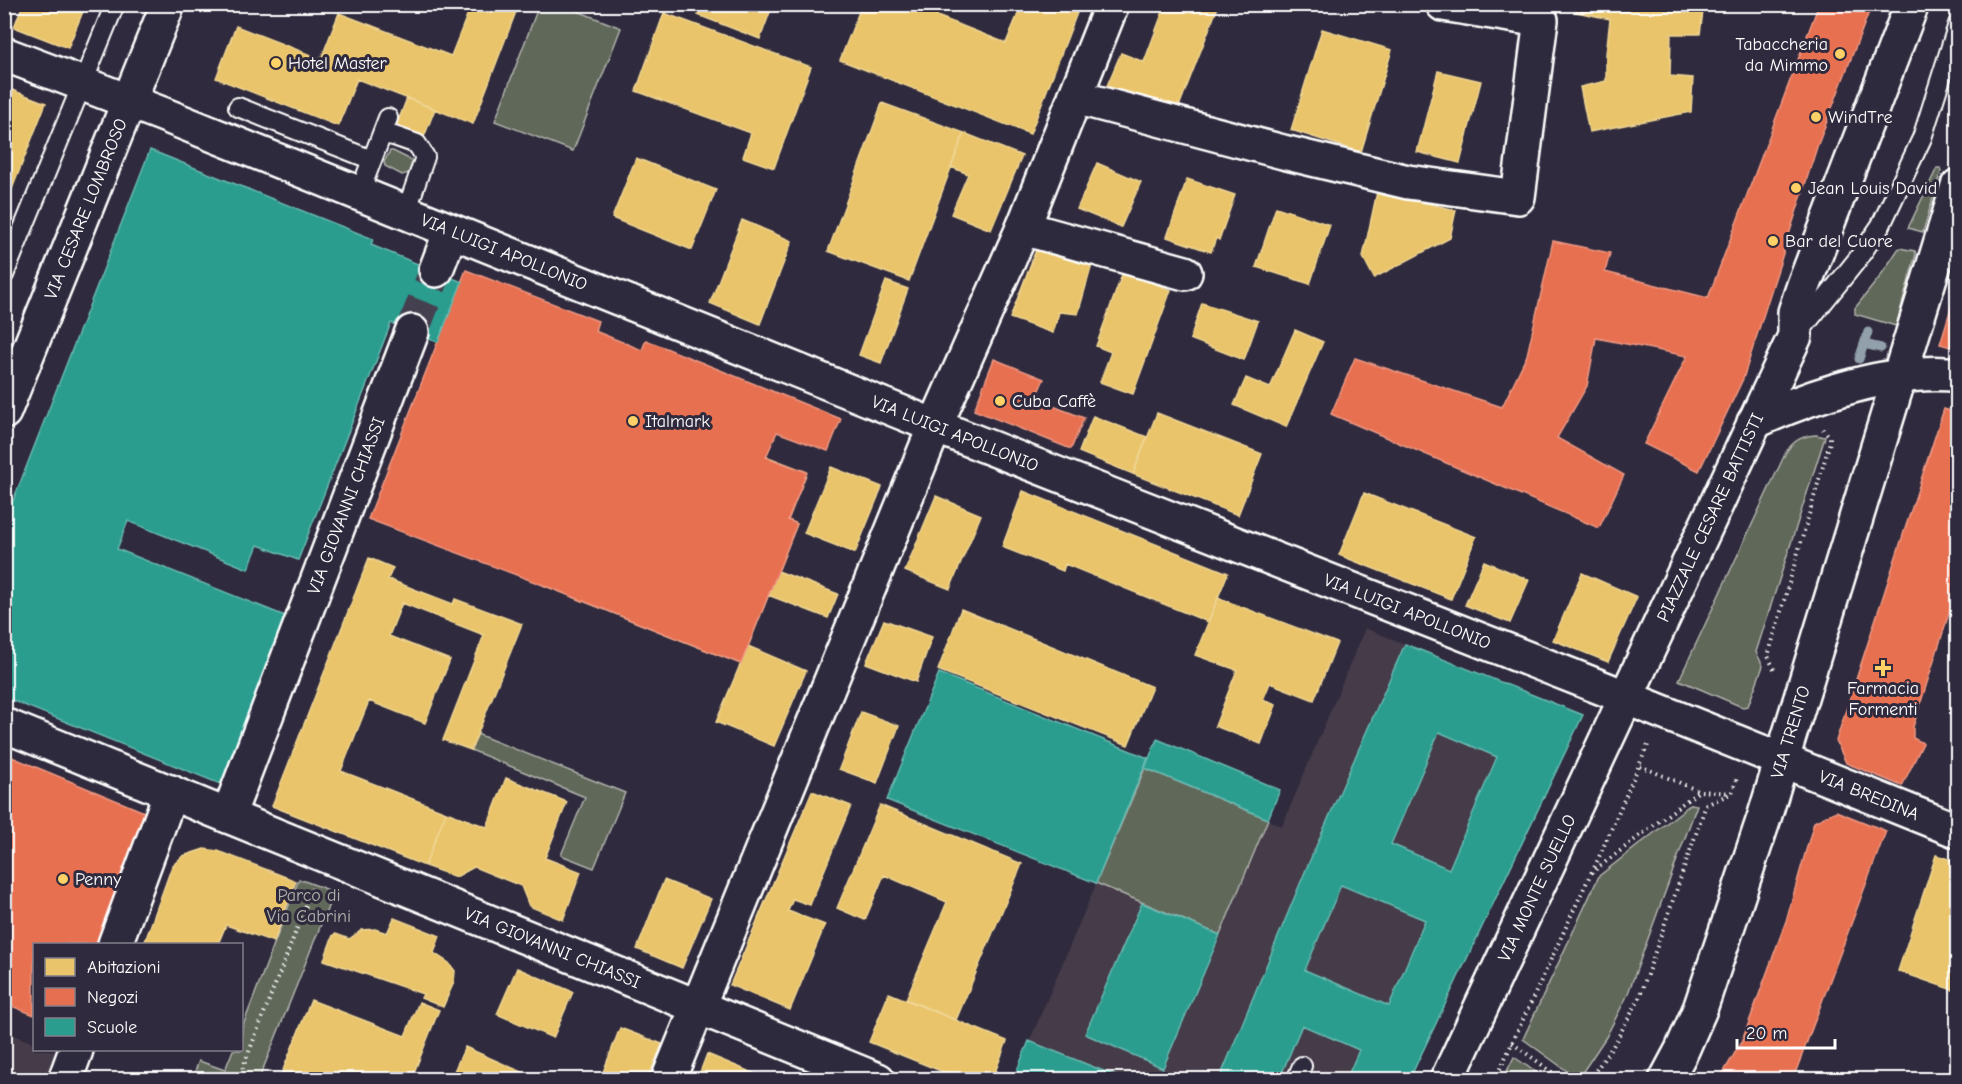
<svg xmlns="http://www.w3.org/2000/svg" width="1962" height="1084" font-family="'Comic Neue',sans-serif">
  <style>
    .built { fill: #443a48 }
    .green { fill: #60675a; stroke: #b0b3ac; stroke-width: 1.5 }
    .homes { fill: #e9c46a; stroke: #f0d697; stroke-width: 1.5 }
    .shops { fill: #e76f51; stroke: #ee9a85; stroke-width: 1.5 }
    .schools { fill: #2a9d8f; stroke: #6abab1; stroke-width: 1.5; fill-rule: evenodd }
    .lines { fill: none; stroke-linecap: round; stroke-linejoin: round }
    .stream { stroke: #92a0ac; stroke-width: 9 }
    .street-tunnel { stroke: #443f50; stroke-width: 33; stroke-dasharray: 33 16; stroke-linecap: butt }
    .lane-casing { stroke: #fff; stroke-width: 22 }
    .street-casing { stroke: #fff; stroke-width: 38 }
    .secondary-casing { stroke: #fff; stroke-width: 38 }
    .path { stroke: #fff; stroke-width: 4; stroke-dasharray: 1.5 4.5; stroke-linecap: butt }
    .lane { stroke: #2f2a3d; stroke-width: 18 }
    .street { stroke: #2f2a3d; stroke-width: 33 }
    .secondary { stroke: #2f2a3d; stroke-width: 33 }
    .poi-dot { fill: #ffd166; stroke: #2f2a3d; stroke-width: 2 }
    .labels { text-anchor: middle; stroke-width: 6; stroke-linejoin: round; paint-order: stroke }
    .poi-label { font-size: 18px; fill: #fff; stroke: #2f2a3d; text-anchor: start }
    .street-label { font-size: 18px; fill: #fff; stroke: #2f2a3d }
    .park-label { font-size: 18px; fill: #b0b3ac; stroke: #2f2a3d }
  </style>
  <rect width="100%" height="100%" fill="#2f2a3d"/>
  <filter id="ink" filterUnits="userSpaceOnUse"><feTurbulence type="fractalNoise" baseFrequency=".0167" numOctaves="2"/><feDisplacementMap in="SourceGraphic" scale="12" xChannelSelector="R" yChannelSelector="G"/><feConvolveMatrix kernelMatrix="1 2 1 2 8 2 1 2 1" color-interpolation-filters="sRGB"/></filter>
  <g filter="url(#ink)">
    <path class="built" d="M 1365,628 L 1583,715 L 1409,1079 L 1013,1080 L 1145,768 L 1282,826 Z
      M 4,1031 L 34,1043 L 34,1050 L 50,1050 L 61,1054 L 50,1079 L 5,1079 Z"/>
    <path class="green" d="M 539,5 L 562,5 L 621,28 L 573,151 L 495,121 Z
      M 390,151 L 393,151 L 413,161 L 409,173 L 402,175 L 385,166 L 384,162 Z
      M 1937,168 L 1940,168 L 1941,171 L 1923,232 L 1908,228 Z
      M 1899,248 L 1915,251 L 1916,254 L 1896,326 L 1855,314 L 1855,308 L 1879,278 Z
      M 1816,435 L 1825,437 L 1756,652 L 1763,666 L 1748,706 L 1742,707 L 1679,680 L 1786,452 C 1794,440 1802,436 1816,435 Z
      M 477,734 L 625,793 L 594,868 L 561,855 L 585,797 L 471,750 Z
      M 1145,768 L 1268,819 L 1220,935 L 1096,883 Z
      M 1691,804 L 1697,805 L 1627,996 L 1606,1037 L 1578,1079 L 1523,1039 L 1599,876 Z
      M 299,879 L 334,892 L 259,1079 L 192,1079 L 199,1061 L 225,1070 L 233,1050 L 242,1050 L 242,1028 Z
      M 1514,1057 L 1546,1079 L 1503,1079 Z"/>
    <path class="homes" d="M 23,4 L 86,4 L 68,48 L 14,27 Z
      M 447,4 L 519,4 L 473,124 L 357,79 L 338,126 L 216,78 L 236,26 L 321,59 L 339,13 L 451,56 L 468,13 Z
      M 693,4 L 773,4 L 760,39 L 698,15 L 701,7 Z
      M 862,4 L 920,4 L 939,12 L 937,16 L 1006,43 L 1022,4 L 1056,4 L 1077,13 L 1030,134 L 840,60 Z
      M 1161,4 L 1219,4 L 1178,109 L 1106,88 L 1121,53 L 1144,62 L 1165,6 Z
      M 1577,4 L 1704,4 L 1700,34 L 1671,34 L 1670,76 L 1693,78 L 1691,112 L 1589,132 L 1580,87 L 1606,81 L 1606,54 L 1610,19 L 1576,12 Z
      M 664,13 L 811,67 L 774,168 L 743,157 L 751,133 L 636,91 Z
      M 1322,29 L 1392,50 L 1361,152 L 1291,130 Z
      M 1438,71 L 1481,81 L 1460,163 L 1417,152 Z
      M 4,87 L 46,103 L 5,207 L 4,206 Z
      M 407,98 L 435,109 L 417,155 L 389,145 Z
      M 882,103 L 964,133 L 909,281 L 828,251 Z
      M 964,133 L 1022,156 L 991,230 L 951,214 L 968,174 L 951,167 Z
      M 636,158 L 716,190 L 692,250 L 612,218 Z
      M 1097,163 L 1141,182 L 1121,227 L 1077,209 Z
      M 1187,179 L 1235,195 L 1219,240 L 1216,238 L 1211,252 L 1167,237 Z
      M 1377,192 L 1456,210 L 1450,238 L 1374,278 L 1363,257 Z
      M 1276,207 L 1330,225 L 1310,284 L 1256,267 Z
      M 742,220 L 792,241 L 760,324 L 710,303 Z
      M 1038,245 L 1093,261 L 1078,314 L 1059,312 L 1053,333 L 1010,318 Z
      M 1123,272 L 1171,290 L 1133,394 L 1100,382 L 1111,352 L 1096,346 Z
      M 886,281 L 908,289 L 881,363 L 859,355 Z
      M 1202,303 L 1258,321 L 1244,360 L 1190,339 Z
      M 1295,330 L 1323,342 L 1286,427 L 1234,405 L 1246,378 L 1270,388 Z
      M 656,413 L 807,472 L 788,520 L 797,524 L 741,664 L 543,585 L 600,444 L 637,458 Z
      M 1157,413 L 1262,454 L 1238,515 L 1133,474 Z
      M 1093,416 L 1147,437 L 1133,474 L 1079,452 Z
      M 831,467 L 882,487 L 855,553 L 804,533 Z
      M 1023,491 L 1228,573 L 1208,622 L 1065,564 L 1063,571 L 1002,547 Z
      M 1364,493 L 1476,537 L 1451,599 L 1339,555 Z
      M 936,496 L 981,515 L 950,589 L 905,571 Z
      M 369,558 L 393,568 L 388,579 L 453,604 L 455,599 L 522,624 L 471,750 L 443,740 L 484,635 L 402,603 L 389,636 L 450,660 L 425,723 L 369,701 L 341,771 L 446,812 L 425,866 L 272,806 Z
      M 1484,561 L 1529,580 L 1510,623 L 1465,605 Z
      M 778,571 L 838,594 L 828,618 L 768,595 Z
      M 1582,573 L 1637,597 L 1608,662 L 1553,640 Z
      M 1218,598 L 1337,643 L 1314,700 L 1270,683 L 1263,700 L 1276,705 L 1261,744 L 1215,726 L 1237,670 L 1195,655 Z
      M 961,609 L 1152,687 L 1128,745 L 938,670 Z
      M 884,620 L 932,637 L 916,682 L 866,663 Z
      M 748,646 L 806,671 L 774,746 L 716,722 Z
      M 861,712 L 899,726 L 877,783 L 839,769 Z
      M 506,778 L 567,802 L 545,858 L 581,872 L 563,920 L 529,906 L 521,886 L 474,867 L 456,877 L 425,866 L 446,812 L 487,827 Z
      M 812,791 L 851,806 L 810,905 L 793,899 L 788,911 L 825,925 L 790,1010 L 730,985 Z
      M 880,805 L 1022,864 L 956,1020 L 906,999 L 947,902 L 884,875 L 865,920 L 837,908 Z
      M 204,849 L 218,851 L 296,881 L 274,942 L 226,925 L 218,944 L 144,944 L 172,866 L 183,856 Z
      M 1936,855 L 1958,862 L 1958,975 L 1953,990 L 1898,971 Z
      M 664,880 L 711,899 L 682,968 L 637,949 Z
      M 394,918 L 440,936 L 434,953 L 449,963 L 455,971 L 454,982 L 443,1007 L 421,998 L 423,994 L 324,960 L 333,935 L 336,934 L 349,939 L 362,930 L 375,929 L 387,933 Z
      M 517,968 L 573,992 L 553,1038 L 497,1014 Z
      M 889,993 L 1007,1041 L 992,1080 L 963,1080 L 869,1042 Z
      M 311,1000 L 405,1036 L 419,1002 L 439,1010 L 411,1080 L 279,1080 Z
      M 620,1028 L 662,1044 L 647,1080 L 600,1080 Z
      M 465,1047 L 524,1073 L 521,1080 L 450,1080 Z
      M 707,1054 L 770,1080 L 697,1080 Z"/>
    <path class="shops" d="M 1819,4 L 1872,4 L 1817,147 L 1743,379 L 1699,471 L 1644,444 L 1687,356 L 1596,338 L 1587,386 L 1557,438 L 1624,475 L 1599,528 L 1331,414 L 1355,358 L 1502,407 L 1527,355 L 1553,241 L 1610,253 L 1605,272 L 1708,298 Z
      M 466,270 L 598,321 L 595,331 L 642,350 L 646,340 L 841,419 L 828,451 L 777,432 L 766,457 L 807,472 L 788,520 L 797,524 L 741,664 L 543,585 L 368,519 Z
      M 1958,285 L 1958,349 L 1940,344 Z
      M 994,359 L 1044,379 L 1035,399 L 1084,418 L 1071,449 L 974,410 Z
      M 1944,409 L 1958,413 L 1958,585 L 1913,727 L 1913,738 L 1923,743 L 1902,786 L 1846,763 L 1836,741 Z
      M 7,755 L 149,814 L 96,944 L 34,944 L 34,1015 L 4,1003 L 4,760 Z
      M 1836,811 L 1886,831 L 1796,1071 L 1791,1080 L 1719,1080 L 1742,1041 L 1786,921 L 1814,822 Z"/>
    <path class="schools" d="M 150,150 L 373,239 L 371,245 L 462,282 L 438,342 L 391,323 L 298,560 L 258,545 L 248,569 L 128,521 L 117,549 L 290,618 L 223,785 L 4,697 L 4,524 Z
      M 1405,644 L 1583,715 L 1409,1080 L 1346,1080 L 1359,1050 L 1302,1025 L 1279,1080 L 1219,1080 L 1307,867 ZM 1439,732 L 1497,757 L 1449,869 L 1391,844 ZM 1341,885 L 1425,920 L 1389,1006 L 1305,970 Z
      M 939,673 L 1148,758 L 1096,883 L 887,800 Z
      M 1157,739 L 1280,790 L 1268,819 L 1145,768 Z
      M 1142,903 L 1220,935 L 1163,1068 L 1085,1034 Z
      M 1029,1041 L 1126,1080 L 1013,1080 Z"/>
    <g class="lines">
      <path class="stream" d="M 1864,344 L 1881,348
        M 1859,359 L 1868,332"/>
      <path class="street-tunnel" d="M 412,332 L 436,270"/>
      <defs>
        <path id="lane" d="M 238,107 L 372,160
          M 382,134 L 394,136 L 417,144 L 425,157 L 406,212
          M 359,194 L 388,118
          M 4,275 L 115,4
          M 1796,336 L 1857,260 L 1881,225 L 1922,138 L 1958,24
          M 1296,1080 L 1302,1066"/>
        <g id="street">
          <path id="s1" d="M 4,54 L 162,114 L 935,426 L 1605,689 L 1958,831"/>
          <path d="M 1075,97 L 1283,152 L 1408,182 L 1518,197 L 1541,20 L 1443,4"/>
          <path d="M 1023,228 L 1185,273"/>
          <path d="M 436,270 L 451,231"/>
          <path d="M 1754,422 C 1809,396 1896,367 1958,375"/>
          <path id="s2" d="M 4,725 L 878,1080"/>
          <path id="s3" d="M 228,816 L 412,332"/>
          <path d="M 115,944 L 171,792"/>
          <path d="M 65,1080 L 76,1050"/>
          <path d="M 668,1080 L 935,426 L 1023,228 L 1112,4"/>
        </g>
        <g id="secondary">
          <path id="s4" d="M 4,412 L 168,4"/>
          <path id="s5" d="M 1447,1080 L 1795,336 L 1795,312 L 1804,285 L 1912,4"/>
          <path id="s6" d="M 1666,1080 L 1682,1050 L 1700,1009 L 1764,818 L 1958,186"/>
        </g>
      </defs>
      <use href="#lane" class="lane-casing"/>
      <use href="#street" class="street-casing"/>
      <use href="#secondary" class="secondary-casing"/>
      <path class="path" d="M 1774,669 L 1768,656 L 1830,442 L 1830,437 L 1823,429
        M 1640,766 L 1699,791 L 1731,793
        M 1592,873 L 1648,745
        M 1512,1043 L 1563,1080
        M 238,1080 L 314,885
        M 1495,1080 L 1591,873 L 1699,791
        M 1589,1080 L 1613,1046 L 1638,1001 L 1706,805 L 1732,793 L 1737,778"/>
      <use href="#lane" class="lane"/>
      <use href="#street" class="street"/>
      <use href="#secondary" class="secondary"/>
    </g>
  </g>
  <g class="poi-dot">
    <circle cx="1840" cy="54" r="6"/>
    <circle cx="276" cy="63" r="6"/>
    <circle cx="1816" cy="117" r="6"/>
    <circle cx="1796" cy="188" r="6"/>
    <circle cx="1773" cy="241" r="6"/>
    <circle cx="1000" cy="401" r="6"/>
    <circle cx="633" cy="421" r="6"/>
    <path d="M1880 659h6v6h6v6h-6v6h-6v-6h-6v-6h6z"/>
    <circle cx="63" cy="879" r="6"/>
  </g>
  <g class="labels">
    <g class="poi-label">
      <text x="1828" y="50" text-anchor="end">Tabaccheria<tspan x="1828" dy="21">da Mimmo</tspan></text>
      <text x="288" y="69">Hotel Master</text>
      <text x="1828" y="123">WindTre</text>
      <text x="1808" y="194">Jean Louis David</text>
      <text x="1785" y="247">Bar del Cuore</text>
      <text x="1012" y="407">Cuba Caffè</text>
      <text x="645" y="427">Italmark</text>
      <text x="1883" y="694" text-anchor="middle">Farmacia<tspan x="1883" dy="21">Formenti</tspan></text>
      <text x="75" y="885">Penny</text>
    </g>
    <g class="street-label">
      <text dy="6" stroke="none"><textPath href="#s4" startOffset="219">VIA CESARE LOMBROSO</textPath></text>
      <text dy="6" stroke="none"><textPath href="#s1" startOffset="538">VIA LUIGI APOLLONIO</textPath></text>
      <text dy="6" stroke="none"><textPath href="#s1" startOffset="1024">VIA LUIGI APOLLONIO</textPath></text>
      <text dy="6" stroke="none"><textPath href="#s3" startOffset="332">VIA GIOVANNI CHIASSI</textPath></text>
      <text dy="6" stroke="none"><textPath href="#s5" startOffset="621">PIAZZALE CESARE BATTISTI</textPath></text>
      <text dy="6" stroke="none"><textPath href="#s1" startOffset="1510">VIA LUIGI APOLLONIO</textPath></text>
      <text dy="6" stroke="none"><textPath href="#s6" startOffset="370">VIA TRENTO</textPath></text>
      <text dy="6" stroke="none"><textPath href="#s1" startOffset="2007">VIA BREDINA</textPath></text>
      <text dy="6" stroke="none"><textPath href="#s5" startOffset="212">VIA MONTE SUELLO</textPath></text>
      <text dy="6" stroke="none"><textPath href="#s2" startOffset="592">VIA GIOVANNI CHIASSI</textPath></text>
    </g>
    <g class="park-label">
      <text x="309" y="901">Parco di<tspan x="309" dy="21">Via Cabrini</tspan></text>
    </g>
  </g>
  <rect width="1962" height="1084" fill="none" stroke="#2f2a3d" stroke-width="24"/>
  <rect x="12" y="12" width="1938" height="1060" fill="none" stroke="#fff" stroke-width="2" filter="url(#ink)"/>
  <rect x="33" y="943" width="210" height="108" fill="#2f2a3d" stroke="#827f8b" stroke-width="1.5"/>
  <rect x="45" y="958" width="30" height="18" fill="#e9c46a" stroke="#827f8b" stroke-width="1.5"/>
  <text x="87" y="973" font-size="18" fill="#ffffff">Abitazioni</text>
  <rect x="45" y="988" width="30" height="18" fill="#e76f51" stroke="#827f8b" stroke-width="1.5"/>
  <text x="87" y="1003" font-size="18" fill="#ffffff">Negozi</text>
  <rect x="45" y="1018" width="30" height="18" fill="#2a9d8f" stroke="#827f8b" stroke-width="1.5"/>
  <text x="87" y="1033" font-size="18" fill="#ffffff">Scuole</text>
  <path d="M1737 1039v9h98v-9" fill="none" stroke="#ffffff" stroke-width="3"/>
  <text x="1746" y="1039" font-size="18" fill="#ffffff" stroke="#2f2a3d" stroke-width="4.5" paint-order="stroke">20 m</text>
</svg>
